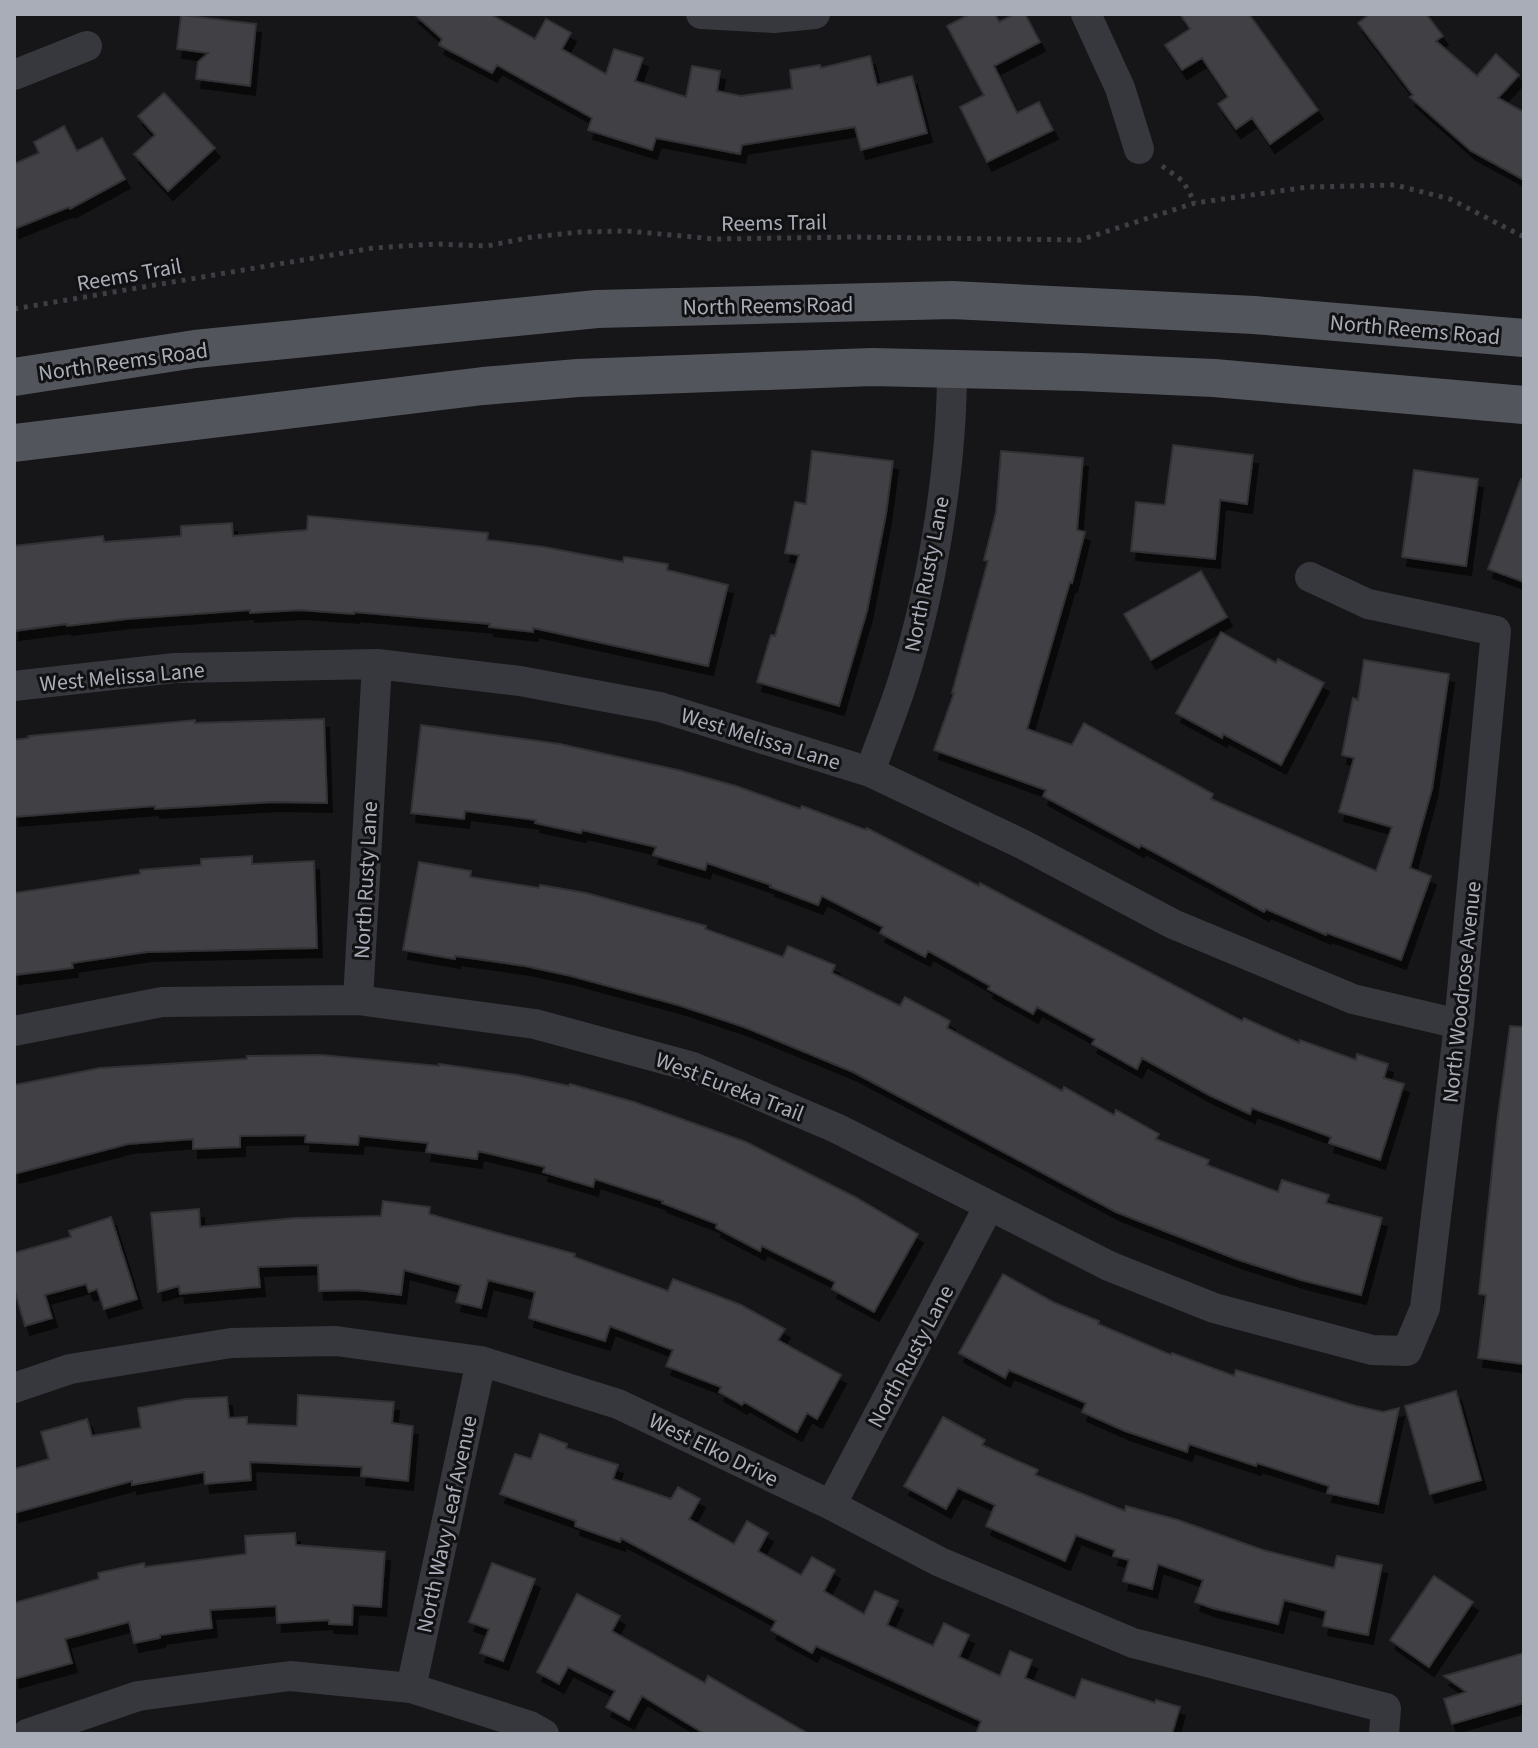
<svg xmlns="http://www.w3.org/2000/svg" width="1538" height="1748" font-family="'Source Sans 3',sans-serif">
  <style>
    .building { fill: #404145; stroke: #303034; stroke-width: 2; filter: url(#shadow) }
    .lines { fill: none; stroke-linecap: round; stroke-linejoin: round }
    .path { stroke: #3d3f44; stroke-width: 5; stroke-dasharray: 4 6; stroke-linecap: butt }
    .minor { stroke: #37383d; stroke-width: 30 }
    .major { stroke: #53555c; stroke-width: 38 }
    .labels { text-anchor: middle; stroke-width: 6; stroke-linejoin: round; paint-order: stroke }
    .street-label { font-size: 22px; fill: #a8adb8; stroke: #111113 }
  </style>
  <defs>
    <filter id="shadow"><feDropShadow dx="5" dy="9" stdDeviation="0" flood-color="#0009"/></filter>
  </defs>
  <rect width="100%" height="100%" fill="#161618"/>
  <path class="building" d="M 414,14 L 490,14 L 535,39 L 546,19 L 571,33 L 562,49 L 606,74 L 614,49 L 643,58 L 635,81 L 686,97 L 692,66 L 720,71 L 717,91 L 741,96 L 792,89 L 790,70 L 820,65 L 821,68 L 870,56 L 877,85 L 912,76 L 927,133 L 861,150 L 855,127 L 742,145 L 740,154 L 656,138 L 652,150 L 588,130 L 592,118 L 497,65 L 492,73 L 439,45 L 442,39 Z
    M 970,14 L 995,14 L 999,22 L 1015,14 L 1025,14 L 1040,42 L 994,66 L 1017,113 L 1039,102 L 1053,130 L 987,162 L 960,107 L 984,95 L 947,26 Z
    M 1180,14 L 1249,14 L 1318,110 L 1270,144 L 1252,118 L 1236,129 L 1218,104 L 1228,97 L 1202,58 L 1182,70 L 1165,45 L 1190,29 Z
    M 1370,14 L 1426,14 L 1443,36 L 1436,41 L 1477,76 L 1496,54 L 1519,75 L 1498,98 L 1524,112 L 1524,180 L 1471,151 L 1410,97 L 1413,95 L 1358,23 Z
    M 181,15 L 256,24 L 250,86 L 196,79 L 198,62 L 208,53 L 177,49 Z
    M 164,93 L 215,148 L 168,191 L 134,154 L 155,135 L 138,116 Z
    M 64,126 L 77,151 L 102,138 L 125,179 L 70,209 L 69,207 L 14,229 L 14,164 L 39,153 L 34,142 Z
    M 1173,445 L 1253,455 L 1247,504 L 1220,500 L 1215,559 L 1131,551 L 1136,502 L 1165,505 Z
    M 812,451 L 893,461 L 886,514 L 867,611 L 839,706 L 757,682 L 771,635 L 775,636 L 799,555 L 785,553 L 795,502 L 806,504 Z
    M 1001,451 L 1083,458 L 1077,530 L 1085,532 L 1072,583 L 1070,582 L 1027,729 L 1072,745 L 1084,723 L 1213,794 L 1211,799 L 1376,871 L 1392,827 L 1339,812 L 1354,758 L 1342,755 L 1353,698 L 1358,700 L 1364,660 L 1449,674 L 1432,789 L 1410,868 L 1431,876 L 1401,960 L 1327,933 L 1326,935 L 1266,909 L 1264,912 L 1141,845 L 1139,848 L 1043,796 L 1046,790 L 934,750 L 954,693 L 952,693 L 988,561 L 984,560 L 996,512 Z
    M 1414,470 L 1478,479 L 1466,566 L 1402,557 Z
    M 1521,479 L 1524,479 L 1524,582 L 1488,569 Z
    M 308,516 L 488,533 L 487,540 L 544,547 L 623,562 L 624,557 L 668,564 L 667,570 L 728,585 L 708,666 L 533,628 L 533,632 L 489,627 L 490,624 L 354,612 L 354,614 L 299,610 L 250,613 L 250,610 L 127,619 L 67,626 L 67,624 L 14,631 L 14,546 L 103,536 L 104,542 L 181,536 L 181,526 L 232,523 L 233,536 L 307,530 Z
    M 1201,571 L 1227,617 L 1151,660 L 1124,614 Z
    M 1221,632 L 1276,663 L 1278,659 L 1324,683 L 1281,765 L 1223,734 L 1222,738 L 1176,713 Z
    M 324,719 L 327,803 L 275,802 L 155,809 L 155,806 L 14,817 L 14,740 L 29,738 L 28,736 L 195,720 L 195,723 Z
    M 421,725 L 560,744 L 678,770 L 736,786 L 800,809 L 802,806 L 866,830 L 867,828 L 979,886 L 980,883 L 1242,1021 L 1244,1018 L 1299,1043 L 1300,1040 L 1356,1060 L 1357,1054 L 1388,1064 L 1384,1078 L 1404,1084 L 1380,1160 L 1329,1143 L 1331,1137 L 1252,1108 L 1250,1114 L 1209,1095 L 1142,1058 L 1137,1069 L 1092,1044 L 1095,1039 L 1037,1007 L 1033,1014 L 988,989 L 990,986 L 928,951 L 925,957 L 880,933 L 883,927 L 822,896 L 818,905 L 770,887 L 771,885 L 707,863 L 705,870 L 653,855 L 656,847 L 582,830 L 581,833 L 535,823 L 536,820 L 465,811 L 464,819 L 411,813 Z
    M 252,856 L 252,864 L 314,861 L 317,948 L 147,952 L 72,963 L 73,968 L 14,975 L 14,893 L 140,874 L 140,870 L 201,865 L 201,859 Z
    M 419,862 L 471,871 L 470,877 L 539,888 L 540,885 L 586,893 L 706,926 L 705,929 L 783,957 L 788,946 L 835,965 L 832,973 L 900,1006 L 905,997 L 950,1021 L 947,1028 L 1062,1091 L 1064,1087 L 1114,1115 L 1116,1110 L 1159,1134 L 1156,1139 L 1209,1160 L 1207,1165 L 1278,1192 L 1282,1180 L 1329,1195 L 1326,1203 L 1382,1218 L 1361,1295 L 1301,1280 L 1236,1259 L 1116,1212 L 853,1072 L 744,1027 L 678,1005 L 571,976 L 525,966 L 455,956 L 455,959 L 403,950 Z
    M 1510,1026 L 1524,1027 L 1524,1364 L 1478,1358 L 1486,1295 L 1479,1294 L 1497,1123 Z
    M 321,1055 L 439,1066 L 439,1064 L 518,1075 L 569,1086 L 570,1084 L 634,1102 L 746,1142 L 855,1197 L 918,1234 L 874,1312 L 832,1289 L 835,1282 L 762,1246 L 760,1251 L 716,1228 L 717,1224 L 662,1203 L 663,1201 L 595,1179 L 593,1187 L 543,1172 L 545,1167 L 478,1151 L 477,1159 L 426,1152 L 428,1143 L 359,1136 L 358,1145 L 305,1142 L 306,1135 L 240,1136 L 240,1147 L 193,1149 L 193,1139 L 128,1144 L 14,1174 L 14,1085 L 100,1068 L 247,1059 L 247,1056 Z
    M 383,1201 L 430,1207 L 429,1214 L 575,1254 L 574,1257 L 668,1291 L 673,1279 L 741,1305 L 785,1329 L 778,1340 L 841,1375 L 817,1419 L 807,1413 L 797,1432 L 744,1402 L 742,1405 L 719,1392 L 721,1387 L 666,1366 L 673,1350 L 610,1326 L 605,1341 L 529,1318 L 535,1292 L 488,1280 L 481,1308 L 456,1302 L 461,1285 L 404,1270 L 401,1295 L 357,1290 L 319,1291 L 318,1265 L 258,1267 L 260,1287 L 180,1294 L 179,1286 L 158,1292 L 151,1213 L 199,1209 L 200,1227 L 296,1218 L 381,1216 Z
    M 111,1217 L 137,1299 L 104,1309 L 97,1289 L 89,1292 L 86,1284 L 45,1295 L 52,1318 L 25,1326 L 14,1288 L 14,1253 L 71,1237 L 69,1231 Z
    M 1003,1274 L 1055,1303 L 1099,1321 L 1098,1324 L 1171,1355 L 1172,1353 L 1234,1376 L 1236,1370 L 1356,1406 L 1383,1412 L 1399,1408 L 1378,1504 L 1327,1493 L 1329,1486 L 1257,1463 L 1256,1466 L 1189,1444 L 1187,1452 L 1125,1431 L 1082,1412 L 1086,1403 L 1009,1370 L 1005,1378 L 959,1353 Z
    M 1456,1391 L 1481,1480 L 1430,1494 L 1405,1406 Z
    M 298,1395 L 394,1402 L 392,1423 L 413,1426 L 408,1481 L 361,1476 L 362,1467 L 250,1462 L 251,1480 L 205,1484 L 204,1472 L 132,1485 L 132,1481 L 14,1513 L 14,1469 L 49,1459 L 41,1432 L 87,1419 L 92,1436 L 141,1428 L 138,1408 L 186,1399 L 227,1397 L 229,1418 L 247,1417 L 247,1424 L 297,1426 Z
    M 943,1417 L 985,1440 L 982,1445 L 1038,1470 L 1035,1475 L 1125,1511 L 1126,1506 L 1178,1520 L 1263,1550 L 1334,1568 L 1337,1556 L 1382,1565 L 1368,1635 L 1323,1626 L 1326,1611 L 1284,1600 L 1278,1624 L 1212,1608 L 1195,1602 L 1203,1580 L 1158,1564 L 1152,1589 L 1123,1581 L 1129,1560 L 1113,1556 L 1115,1550 L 1076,1535 L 1065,1561 L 986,1526 L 995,1505 L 958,1488 L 946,1509 L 904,1486 Z
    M 540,1434 L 567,1444 L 566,1448 L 618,1465 L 613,1479 L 671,1499 L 678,1487 L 700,1499 L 689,1519 L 734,1544 L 747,1521 L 768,1533 L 758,1551 L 801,1575 L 812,1557 L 835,1570 L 824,1591 L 864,1614 L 875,1591 L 898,1601 L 887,1625 L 933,1646 L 944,1623 L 969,1635 L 959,1657 L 1000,1676 L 1010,1651 L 1032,1660 L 1025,1678 L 1075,1698 L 1082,1679 L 1155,1703 L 1156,1700 L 1180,1707 L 1172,1734 L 976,1734 L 981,1721 L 816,1646 L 812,1653 L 771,1630 L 776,1621 L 621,1538 L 620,1542 L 575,1526 L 576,1521 L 500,1494 L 515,1454 L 531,1459 Z
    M 295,1533 L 296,1545 L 385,1552 L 381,1607 L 353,1605 L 352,1625 L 329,1624 L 329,1620 L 277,1623 L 276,1606 L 210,1610 L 212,1628 L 160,1635 L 160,1638 L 134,1643 L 129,1622 L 65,1639 L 72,1663 L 14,1679 L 14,1603 L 99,1579 L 98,1573 L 144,1563 L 145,1567 L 246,1554 L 245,1536 Z
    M 492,1563 L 535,1579 L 503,1661 L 480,1653 L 489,1629 L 469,1622 Z
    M 1434,1576 L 1473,1602 L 1429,1667 L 1390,1640 Z
    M 577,1594 L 620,1616 L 612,1631 L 705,1683 L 708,1676 L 809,1734 L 705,1734 L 642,1696 L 629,1720 L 606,1707 L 615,1691 L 568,1667 L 559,1684 L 537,1672 Z
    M 1524,1653 L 1524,1703 L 1452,1724 L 1444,1699 L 1466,1692 L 1444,1676 Z"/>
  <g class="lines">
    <path class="path" d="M 1162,166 L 1183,181 L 1195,203
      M 14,309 L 373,248 L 436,244 L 487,246 L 532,237 L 580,232 L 627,231 L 715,239 L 855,237 L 1080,240 L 1195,203 L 1308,187 L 1395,185 L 1450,199 L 1524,237"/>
    <path class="minor" d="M 701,14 L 774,18 L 815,14
      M 1086,14 L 1120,88 L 1139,149
      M 14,75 L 87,46
      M 14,686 L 175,668 L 377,664 L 520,681 L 660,707 L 870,772 L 1022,844 L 1173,924 L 1353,999 L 1459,1024
      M 870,772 C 882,737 897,703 907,667 C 934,579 952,462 952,370
      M 358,1000 L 377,664
      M 14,1031 L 162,1002 L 358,1000 L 535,1024 L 693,1067 L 836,1128 L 1109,1266 L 1214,1308 L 1372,1350 L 1407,1351 L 1425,1308 L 1459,1024 L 1496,631 L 1368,604 L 1310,577
      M 14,1388 L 70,1369 L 231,1343 L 336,1341 L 481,1361 L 618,1404 L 831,1505 L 940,1562 L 1133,1643 L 1386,1708 L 1384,1734
      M 831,1505 L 989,1206
      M 411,1688 L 481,1361
      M 27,1734 L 138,1696 L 290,1676 L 411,1688 L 530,1726 L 544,1734"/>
    <path class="major" d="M 14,377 L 195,349 L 597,309 L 952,300 L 1254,315 L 1524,338
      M 14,443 L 483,386 L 578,378 L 872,367 L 1080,372 L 1214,378 L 1524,405"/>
  </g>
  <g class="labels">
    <g class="street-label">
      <text transform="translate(774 222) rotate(-1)" y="8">Reems Trail</text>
      <text transform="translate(129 274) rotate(-10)" y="8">Reems Trail</text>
      <text transform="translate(768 305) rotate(-1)" y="8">North Reems Road</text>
      <text transform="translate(1415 329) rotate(5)" y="8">North Reems Road</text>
      <text transform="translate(123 361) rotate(-8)" y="8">North Reems Road</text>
      <text transform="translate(926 574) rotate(-79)" y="8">North Rusty Lane</text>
      <text transform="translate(122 676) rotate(-5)" y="8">West Melissa Lane</text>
      <text transform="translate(761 738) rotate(17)" y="8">West Melissa Lane</text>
      <text transform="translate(365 880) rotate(-87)" y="8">North Rusty Lane</text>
      <text transform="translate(1461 992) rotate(-84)" y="8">North Woodrose Avenue</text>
      <text transform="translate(730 1086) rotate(21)" y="8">West Eureka Trail</text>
      <text transform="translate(910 1356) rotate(-62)" y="8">North Rusty Lane</text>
      <text transform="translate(714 1449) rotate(26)" y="8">West Elko Drive</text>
      <text transform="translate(446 1524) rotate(-78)" y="8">North Wavy Leaf Avenue</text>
    </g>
  </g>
  <rect width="1538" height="1748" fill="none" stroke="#a8adb8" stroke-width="32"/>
</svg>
